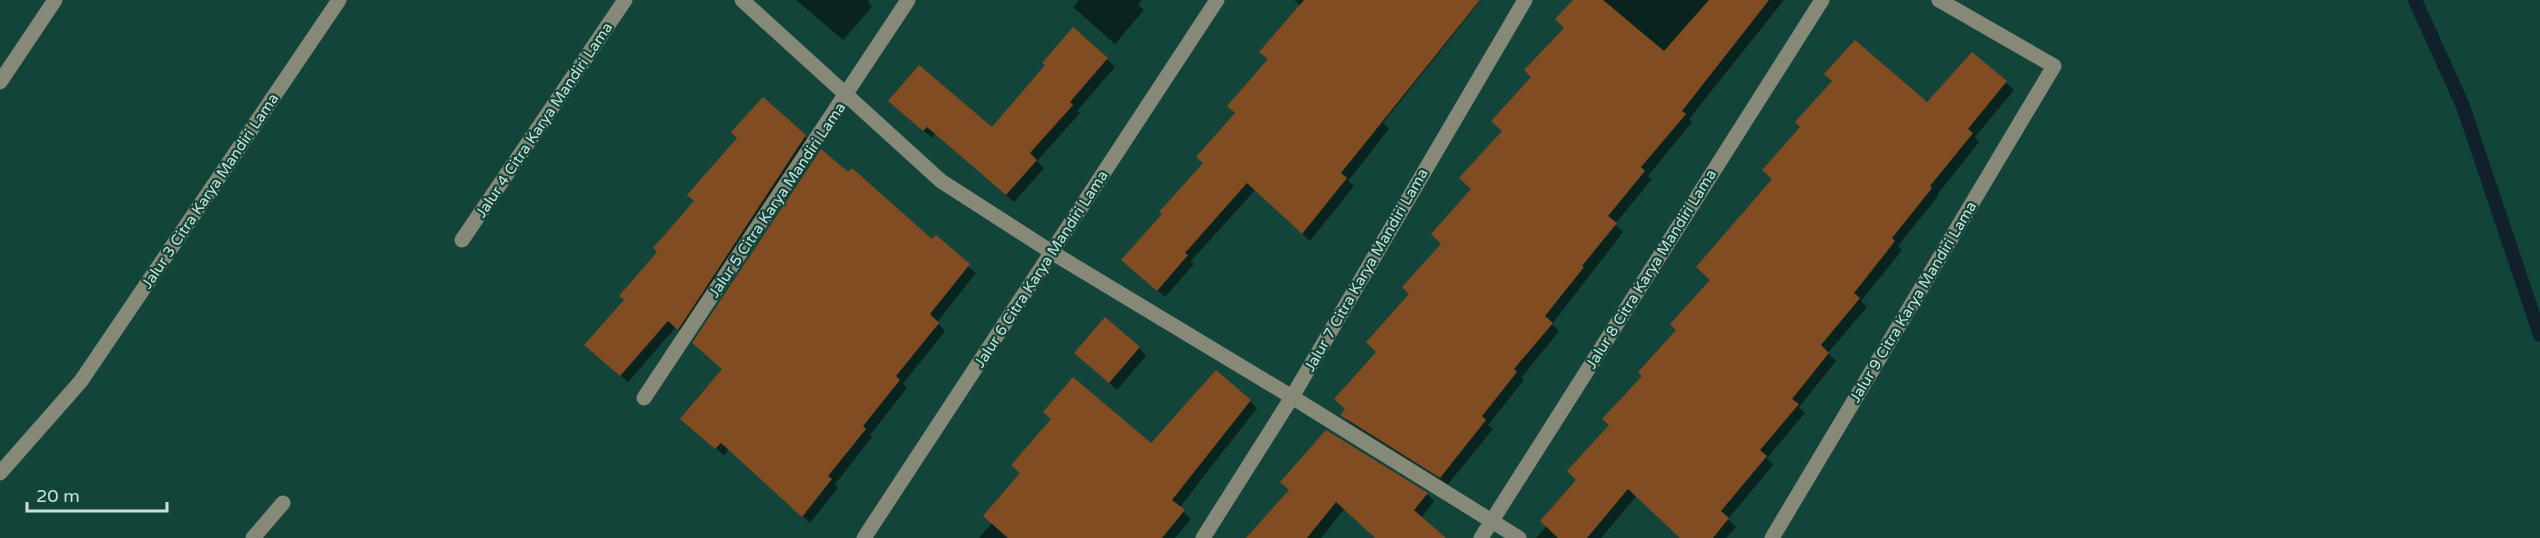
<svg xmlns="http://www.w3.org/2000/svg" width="2540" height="538" font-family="'Varela Round',sans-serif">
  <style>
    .shadow { fill: #0007 }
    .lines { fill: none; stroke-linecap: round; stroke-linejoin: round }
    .stream { stroke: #10212b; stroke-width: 14 }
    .building { fill: #824c23 }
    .minor { stroke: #868978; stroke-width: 15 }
    .labels { text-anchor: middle; stroke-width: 4.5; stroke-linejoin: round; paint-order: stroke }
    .street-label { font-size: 15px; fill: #c9e1da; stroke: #124439 }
  </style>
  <rect width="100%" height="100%" fill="#124439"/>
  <path class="shadow" d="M 796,0 L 868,0 L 872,7 L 843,40 Z
    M 1079,0 L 1142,0 L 1138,5 L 1144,10 L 1115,44 L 1073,7 Z
    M 1294,0 L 1481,0 L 1383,123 L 1389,129 L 1348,181 L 1354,186 L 1310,241 L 1256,189 L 1191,261 L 1194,264 L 1165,297 L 1131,267 L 1164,214 L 1204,163 L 1237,114 L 1301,6 Z
    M 1575,0 L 1784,0 L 1689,119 L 1692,122 L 1648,176 L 1652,179 L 1615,224 L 1623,232 L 1552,324 L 1559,331 L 1521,378 L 1524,380 L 1488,425 L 1493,429 L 1448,484 L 1349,422 L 1342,415 L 1411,294 L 1443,244 L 1533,77 L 1566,28 Z
    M 1074,29 L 1115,67 L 1077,111 L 1080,113 L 1037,161 L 1044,168 L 1014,202 L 935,133 L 932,138 L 897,108 L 992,129 L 1047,66 Z
    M 1973,54 L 2014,90 L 1975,137 L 1979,142 L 1937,195 L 1938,196 L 1898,246 L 1902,250 L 1861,301 L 1867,307 L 1828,353 L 1836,361 L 1799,407 L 1805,413 L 1767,458 L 1773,465 L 1728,519 L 1736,527 L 1726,538 L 1682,538 L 1637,495 L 1601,538 L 1536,538 Z
    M 763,99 L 813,144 L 686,336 L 676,327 L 628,382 L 594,353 L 626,300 L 739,138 Z
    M 932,241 L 976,273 L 937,322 L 945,331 L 903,384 L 907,388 L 870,435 L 872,437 L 835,484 L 838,488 L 810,523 L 729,449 L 724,455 L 689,426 Z
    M 1139,348 L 1146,356 L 1117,390 L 1083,360 Z
    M 1250,401 L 1257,408 L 1179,508 L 1191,519 L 1175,538 L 979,538 L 992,523 L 1151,445 Z
    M 1290,490 L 1427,494 L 1434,501 L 1421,518 L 1427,538 L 1376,538 L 1345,508 L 1321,538 L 1250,538 Z"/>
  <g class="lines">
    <path class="stream" d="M 2415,0 L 2463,106 L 2540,335"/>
  </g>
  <path class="building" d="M 1304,0 L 1480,0 L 1341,173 L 1347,178 L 1302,234 L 1247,183 L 1185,253 L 1188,255 L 1157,291 L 1121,260 L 1162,214 L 1159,212 L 1203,163 L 1196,157 L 1235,113 L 1227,106 L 1268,59 L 1259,52 Z
    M 1573,0 L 1603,0 L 1664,51 L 1709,0 L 1769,0 L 1682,111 L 1686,114 L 1641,167 L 1645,171 L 1608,216 L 1617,223 L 1582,266 L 1584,267 L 1545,316 L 1553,323 L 1514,369 L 1517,372 L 1482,416 L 1486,420 L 1440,478 L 1340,415 L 1345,409 L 1334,399 L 1376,352 L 1366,342 L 1409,294 L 1402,287 L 1441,244 L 1431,234 L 1471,189 L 1459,178 L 1502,131 L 1491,121 L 1531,77 L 1524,70 L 1564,28 L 1555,19 Z
    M 1073,27 L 1108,58 L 1070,102 L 1073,105 L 1030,153 L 1037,160 L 1006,195 L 927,127 L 923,131 L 888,101 L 919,65 L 992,127 L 1045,65 L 1042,63 Z
    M 1855,40 L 1927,102 L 1972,52 L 2007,81 L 1968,129 L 1973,133 L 1930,186 L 1932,188 L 1892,238 L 1895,241 L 1854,293 L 1860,298 L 1821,345 L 1829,353 L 1792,399 L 1799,404 L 1760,450 L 1767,456 L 1721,511 L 1729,518 L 1713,538 L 1680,538 L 1628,489 L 1587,538 L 1558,538 L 1540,521 L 1576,480 L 1567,471 L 1609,425 L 1602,419 L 1642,376 L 1638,372 L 1676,330 L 1670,324 L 1710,280 L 1696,267 L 1772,179 L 1762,170 L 1800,127 L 1795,122 L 1832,81 L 1824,74 Z
    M 763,97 L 806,135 L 678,330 L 668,321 L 620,376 L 584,345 L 624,300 L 619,296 L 657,252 L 653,248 L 694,201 L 687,195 L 737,138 L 731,132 Z
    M 821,149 L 848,172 L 852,168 L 932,239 L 936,235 L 970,264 L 930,314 L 939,323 L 896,376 L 900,380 L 863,426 L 866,429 L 828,476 L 832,479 L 802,517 L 721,443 L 715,449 L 680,419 L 722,369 L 692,343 Z
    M 1105,317 L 1140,347 L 1109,383 L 1074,353 Z
    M 1216,370 L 1251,400 L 1172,500 L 1185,510 L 1162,538 L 1008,538 L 983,516 L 1020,473 L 1011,465 L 1051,419 L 1043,412 L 1073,377 L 1151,443 Z
    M 1326,430 L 1428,493 L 1414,510 L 1446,538 L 1375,538 L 1336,502 L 1307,538 L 1246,538 L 1289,490 L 1280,482 Z"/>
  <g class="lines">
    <path class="minor" d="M 742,0 L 941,181 L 1053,253 L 1292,397 L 1519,538
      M 0,82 L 55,0
      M 462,240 L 625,0
      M 644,398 L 908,0
      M 0,473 L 81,381 L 339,0
      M 253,538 L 283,503
      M 864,538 L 1217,0
      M 1203,538 L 1292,397 L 1525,0
      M 1481,538 L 1822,0
      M 1772,538 L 2054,66 L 1939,0"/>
  </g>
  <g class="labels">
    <g class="street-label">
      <text transform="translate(544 120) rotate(-56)" y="5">Jalur 4 Citra Karya Mandiri Lama</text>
      <text transform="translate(210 191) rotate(-56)" y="5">Jalur 3 Citra Karya Mandiri Lama</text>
      <text transform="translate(777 200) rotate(-56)" y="5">Jalur 5 Citra Karya Mandiri Lama</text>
      <text transform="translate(1041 269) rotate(-57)" y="5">Jalur 6 Citra Karya Mandiri Lama</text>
      <text transform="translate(1651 269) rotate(-58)" y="5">Jalur 8 Citra Karya Mandiri Lama</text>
      <text transform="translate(1366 270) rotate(-60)" y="5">Jalur 7 Citra Karya Mandiri Lama</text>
      <text transform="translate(1913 302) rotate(-59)" y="5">Jalur 9 Citra Karya Mandiri Lama</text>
    </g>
  </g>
  <path d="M27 502v9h140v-9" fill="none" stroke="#c9e1da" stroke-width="3"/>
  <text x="36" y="502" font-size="18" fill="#c9e1da" stroke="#124439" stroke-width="4.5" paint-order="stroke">20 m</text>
</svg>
